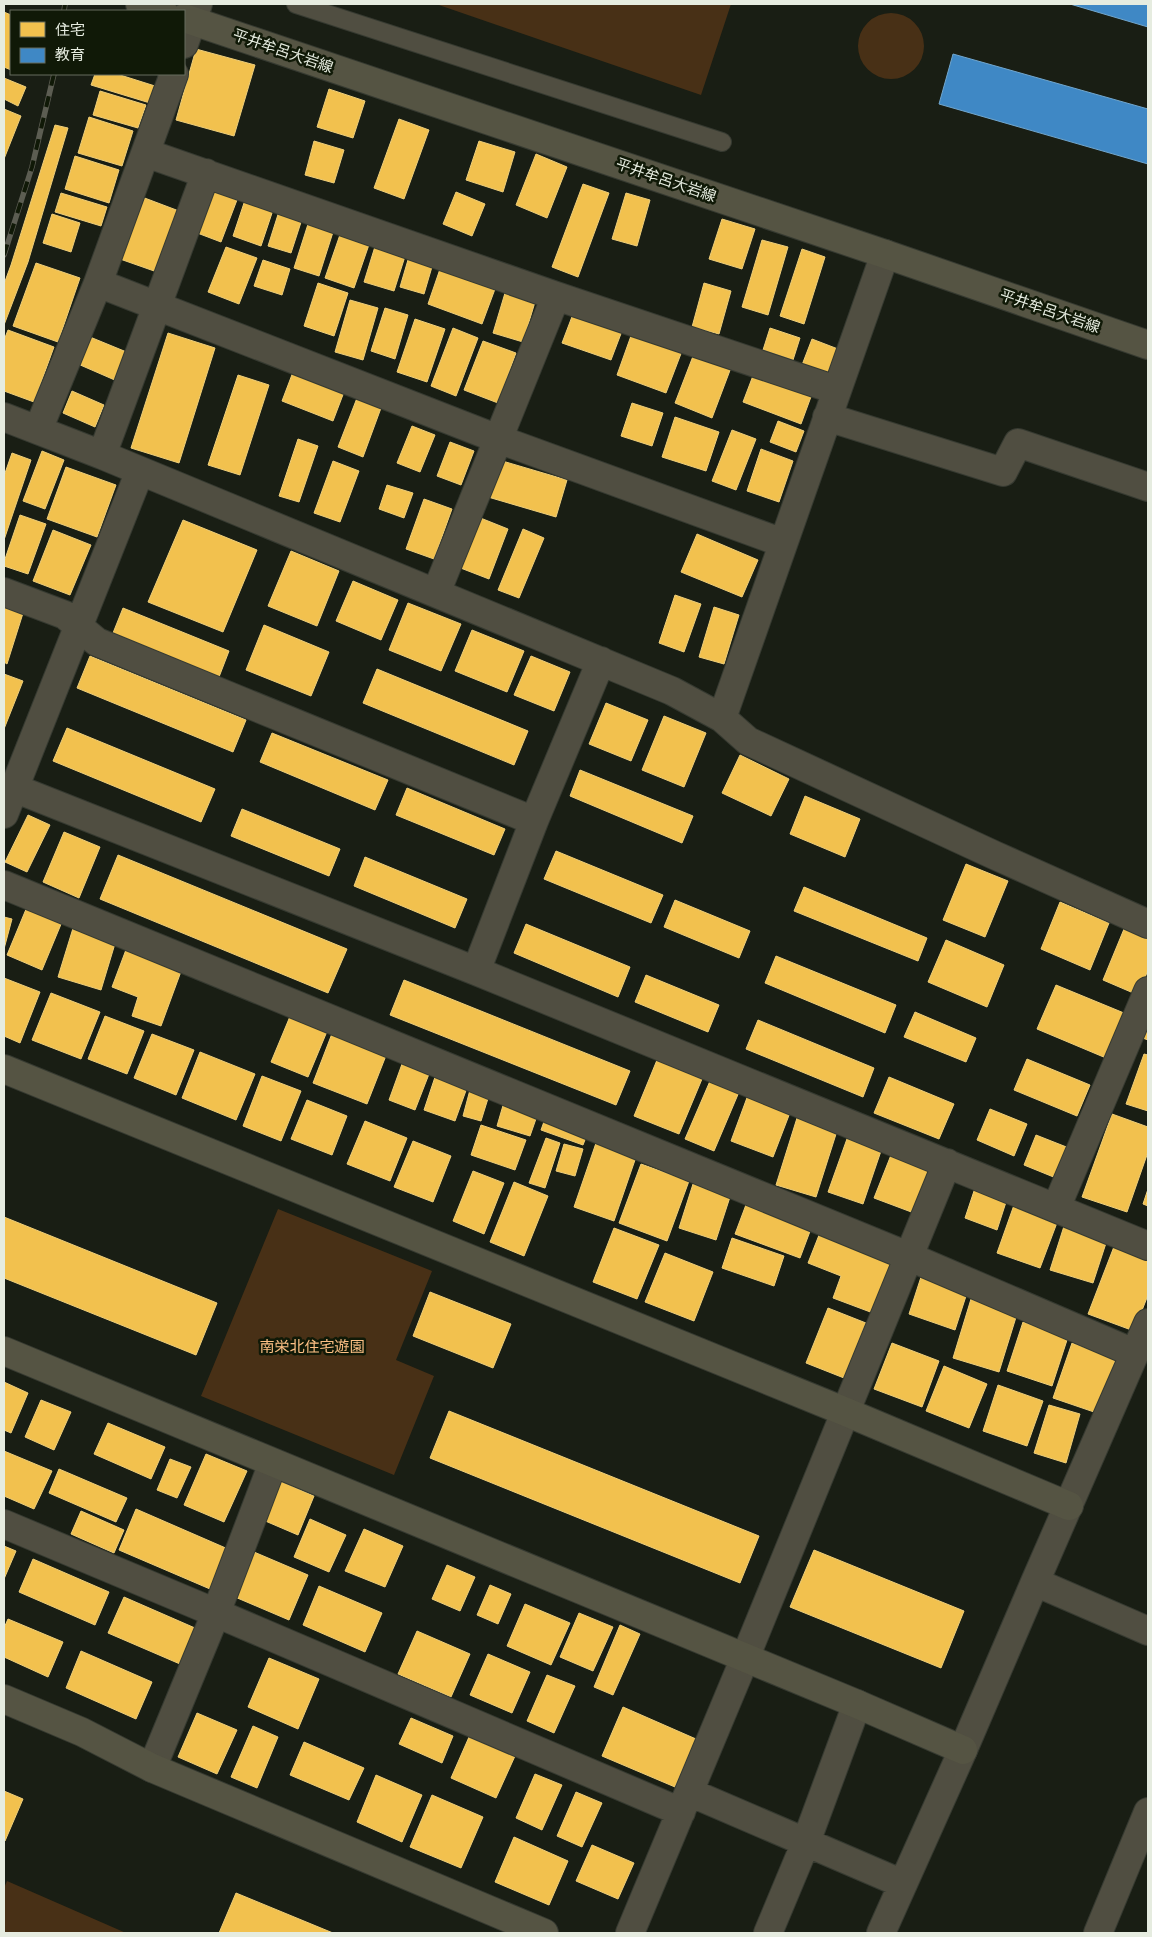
<svg xmlns="http://www.w3.org/2000/svg" width="1152" height="1937" font-family="'Alegreya Sans','Noto Sans JP',sans-serif">
  <style>
    .green { fill: #483016 }
    .homes { fill: #f2c14e; stroke: #eece7a }
    .schools { fill: #3f88c5; stroke: #71a6cd }
    .lines { fill: none; stroke-linecap: round; stroke-linejoin: round }
    .lane-casing { stroke: #363a31; stroke-width: 20 }
    .street-casing { stroke: #363a31; stroke-width: 30 }
    .secondary-casing { stroke: #363a31; stroke-width: 30 }
    .lane { stroke: #504e41; stroke-width: 18 }
    .street { stroke: #504e41; stroke-width: 28 }
    .secondary { stroke: #555443; stroke-width: 28 }
    .rail-casing { stroke: #5c5d52; stroke-width: 5.5 }
    .rail { stroke: #101907; stroke-width: 4; stroke-dasharray: 11; stroke-linecap: butt }
    .labels { text-anchor: middle; stroke-width: 5; stroke-linejoin: round; paint-order: stroke }
    .street-label { font-size: 15px; fill: #e6ece0; stroke: #101907 }
    .park-label { font-size: 15px; fill: #fdc085; stroke: #101907 }
  </style>
  <rect width="100%" height="100%" fill="#191e14"/>
  <path class="green" d="M 436,4 L 731,4 L 701,95 Z
    M858 46a33 33 0 1 1 66 0a33 33 0 1 1-66 0Z
    M 278,1209 L 432,1271 L 396,1360 L 434,1376 L 394,1475 L 201,1396 Z
    M 7,1881 L 126,1933 L 4,1933 L 4,1888 Z"/>
  <path class="homes" d="M 4,12 L 11,15 L 11,70 L 4,67 Z
    M 196,49 L 255,65 L 234,136 L 176,120 Z
    M 95,74 L 117,74 L 155,86 L 150,103 L 91,85 Z
    M 4,78 L 26,87 L 18,106 L 4,99 Z
    M 329,89 L 365,101 L 353,138 L 317,127 Z
    M 100,91 L 146,105 L 138,128 L 93,115 Z
    M 4,109 L 21,116 L 4,159 Z
    M 89,117 L 133,131 L 122,166 L 78,153 Z
    M 399,119 L 429,130 L 404,199 L 374,188 Z
    M 55,125 L 68,128 L 28,262 L 4,325 L 4,284 L 11,265 Z
    M 314,141 L 344,150 L 334,183 L 305,175 Z
    M 479,141 L 515,152 L 503,192 L 466,180 Z
    M 536,154 L 567,167 L 547,218 L 516,205 Z
    M 75,156 L 119,170 L 109,203 L 65,189 Z
    M 211,181 L 240,192 L 221,242 L 192,231 Z
    M 583,184 L 609,193 L 578,277 L 552,267 Z
    M 456,192 L 485,204 L 472,236 L 443,224 Z
    M 61,193 L 107,207 L 101,226 L 55,212 Z
    M 626,193 L 650,200 L 637,246 L 612,239 Z
    M 247,194 L 275,204 L 261,246 L 233,236 Z
    M 142,197 L 179,211 L 157,272 L 120,259 Z
    M 281,205 L 304,213 L 291,253 L 268,246 Z
    M 52,214 L 80,223 L 71,252 L 43,243 Z
    M 722,219 L 755,229 L 742,269 L 709,259 Z
    M 309,221 L 334,229 L 319,276 L 294,268 Z
    M 343,226 L 372,236 L 354,288 L 325,278 Z
    M 377,240 L 407,250 L 394,291 L 364,282 Z
    M 762,240 L 788,247 L 768,315 L 742,307 Z
    M 226,247 L 257,258 L 239,304 L 208,292 Z
    M 802,249 L 825,257 L 804,324 L 780,316 Z
    M 410,253 L 434,260 L 424,294 L 400,287 Z
    M 263,260 L 290,269 L 282,295 L 254,286 Z
    M 36,263 L 80,278 L 58,342 L 13,326 Z
    M 440,269 L 495,289 L 482,324 L 428,304 Z
    M 318,283 L 348,293 L 334,336 L 304,326 Z
    M 704,283 L 731,291 L 719,334 L 692,327 Z
    M 505,293 L 535,302 L 523,342 L 493,333 Z
    M 350,300 L 378,308 L 363,360 L 335,352 Z
    M 385,308 L 408,315 L 395,359 L 371,351 Z
    M 573,314 L 622,331 L 611,360 L 562,343 Z
    M 415,319 L 445,329 L 427,382 L 397,372 Z
    M 453,328 L 478,338 L 456,396 L 431,386 Z
    M 770,328 L 800,338 L 793,360 L 763,350 Z
    M 8,330 L 54,347 L 34,402 L 4,391 L 4,340 Z
    M 168,333 L 215,348 L 179,463 L 131,448 Z
    M 632,333 L 682,351 L 666,393 L 617,375 Z
    M 90,337 L 129,353 L 117,381 L 78,364 Z
    M 812,339 L 838,349 L 827,375 L 802,365 Z
    M 483,341 L 516,353 L 498,403 L 464,390 Z
    M 695,351 L 732,365 L 712,418 L 675,403 Z
    M 293,372 L 344,392 L 333,421 L 282,401 Z
    M 754,373 L 812,394 L 801,424 L 743,402 Z
    M 238,375 L 269,385 L 240,475 L 208,465 Z
    M 72,391 L 104,405 L 95,427 L 63,413 Z
    M 357,398 L 381,408 L 363,457 L 338,447 Z
    M 632,403 L 663,413 L 652,446 L 621,436 Z
    M 675,417 L 719,432 L 706,471 L 662,457 Z
    M 778,421 L 804,431 L 796,452 L 770,442 Z
    M 412,426 L 435,435 L 420,472 L 397,463 Z
    M 732,430 L 756,439 L 736,490 L 712,481 Z
    M 298,439 L 318,446 L 299,502 L 279,496 Z
    M 450,442 L 474,451 L 461,485 L 437,476 Z
    M 761,449 L 793,461 L 779,502 L 747,491 Z
    M 42,451 L 64,460 L 45,509 L 23,501 Z
    M 12,453 L 31,460 L 4,540 L 4,476 Z
    M 499,460 L 567,480 L 556,517 L 488,497 Z
    M 333,461 L 359,471 L 340,522 L 314,513 Z
    M 66,467 L 116,485 L 97,537 L 47,519 Z
    M 387,485 L 413,493 L 404,518 L 379,509 Z
    M 424,499 L 452,509 L 434,559 L 406,549 Z
    M 20,515 L 46,524 L 28,574 L 4,566 L 4,562 Z
    M 478,517 L 508,529 L 489,579 L 458,567 Z
    M 183,520 L 257,550 L 223,632 L 148,602 Z
    M 523,529 L 544,538 L 519,598 L 498,590 Z
    M 53,530 L 91,545 L 70,595 L 33,581 Z
    M 697,534 L 758,560 L 742,597 L 681,572 Z
    M 291,551 L 339,571 L 317,626 L 268,606 Z
    M 353,581 L 398,600 L 381,640 L 336,621 Z
    M 675,595 L 701,604 L 684,652 L 659,643 Z
    M 408,603 L 461,624 L 441,671 L 389,650 Z
    M 4,604 L 24,610 L 7,664 L 4,662 Z
    M 714,607 L 739,615 L 724,664 L 699,657 Z
    M 123,608 L 229,651 L 219,677 L 113,633 Z
    M 264,625 L 329,652 L 311,696 L 246,670 Z
    M 472,630 L 524,651 L 507,692 L 455,671 Z
    M 90,656 L 246,720 L 233,752 L 77,688 Z
    M 531,656 L 570,672 L 554,711 L 514,695 Z
    M 377,669 L 528,731 L 514,765 L 363,703 Z
    M 4,674 L 23,681 L 4,729 Z
    M 606,703 L 648,720 L 631,761 L 589,744 Z
    M 664,716 L 706,733 L 684,787 L 642,770 Z
    M 67,728 L 215,789 L 201,822 L 53,761 Z
    M 272,733 L 388,780 L 375,810 L 260,762 Z
    M 740,755 L 789,779 L 771,816 L 722,793 Z
    M 580,770 L 693,816 L 682,843 L 570,796 Z
    M 407,788 L 505,829 L 494,855 L 396,815 Z
    M 805,796 L 860,819 L 845,857 L 790,834 Z
    M 242,809 L 340,849 L 329,876 L 231,836 Z
    M 28,815 L 50,825 L 27,872 L 5,862 Z
    M 64,832 L 100,847 L 79,898 L 43,882 Z
    M 556,851 L 663,895 L 651,923 L 544,879 Z
    M 118,855 L 347,949 L 328,993 L 100,899 Z
    M 365,857 L 467,899 L 455,928 L 354,886 Z
    M 966,864 L 1008,881 L 985,937 L 943,920 Z
    M 804,887 L 927,938 L 918,961 L 794,911 Z
    M 675,900 L 750,931 L 739,958 L 664,927 Z
    M 29,902 L 64,917 L 42,970 L 7,955 Z
    M 1060,902 L 1109,923 L 1090,970 L 1041,949 Z
    M 4,917 L 12,919 L 4,949 Z
    M 526,924 L 630,967 L 618,997 L 514,953 Z
    M 74,925 L 117,937 L 101,990 L 58,977 Z
    M 1124,929 L 1148,939 L 1148,970 L 1138,995 L 1103,980 Z
    M 946,940 L 1004,965 L 987,1007 L 928,982 Z
    M 127,947 L 183,966 L 161,1026 L 132,1016 L 138,997 L 112,987 Z
    M 776,956 L 896,1005 L 885,1033 L 765,983 Z
    M 646,975 L 719,1005 L 708,1032 L 635,1002 Z
    M 4,978 L 40,992 L 20,1043 L 4,1036 Z
    M 404,980 L 630,1071 L 616,1105 L 390,1015 Z
    M 1056,985 L 1124,1013 L 1106,1058 L 1037,1029 Z
    M 51,993 L 100,1012 L 81,1059 L 32,1040 Z
    M 915,1012 L 976,1038 L 966,1062 L 904,1037 Z
    M 291,1014 L 328,1029 L 308,1077 L 271,1062 Z
    M 105,1016 L 144,1031 L 127,1074 L 88,1059 Z
    M 1148,1018 L 1148,1040 L 1140,1037 Z
    M 758,1020 L 874,1068 L 863,1097 L 746,1049 Z
    M 333,1031 L 387,1053 L 367,1104 L 313,1083 Z
    M 152,1034 L 194,1050 L 176,1095 L 134,1078 Z
    M 200,1052 L 255,1074 L 236,1120 L 182,1098 Z
    M 1144,1054 L 1148,1055 L 1148,1111 L 1126,1104 Z
    M 1027,1059 L 1090,1085 L 1077,1116 L 1014,1090 Z
    M 657,1060 L 702,1079 L 679,1134 L 634,1116 Z
    M 402,1064 L 429,1074 L 415,1110 L 389,1100 Z
    M 436,1074 L 468,1085 L 455,1121 L 424,1110 Z
    M 262,1076 L 301,1091 L 281,1141 L 243,1126 Z
    M 889,1077 L 954,1104 L 939,1139 L 874,1113 Z
    M 710,1081 L 739,1092 L 714,1151 L 685,1139 Z
    M 471,1086 L 490,1092 L 481,1121 L 463,1116 Z
    M 748,1095 L 791,1110 L 773,1157 L 731,1141 Z
    M 307,1100 L 347,1116 L 332,1155 L 291,1139 Z
    M 504,1102 L 538,1113 L 530,1136 L 497,1126 Z
    M 990,1109 L 1027,1124 L 1014,1156 L 977,1140 Z
    M 1112,1114 L 1148,1127 L 1148,1152 L 1127,1212 L 1082,1197 Z
    M 546,1116 L 588,1132 L 583,1145 L 541,1130 Z
    M 797,1118 L 837,1131 L 816,1197 L 776,1185 Z
    M 365,1121 L 407,1138 L 390,1181 L 347,1164 Z
    M 481,1125 L 526,1140 L 515,1170 L 471,1155 Z
    M 1036,1135 L 1069,1148 L 1056,1178 L 1024,1165 Z
    M 848,1136 L 882,1148 L 863,1204 L 828,1192 Z
    M 546,1138 L 560,1143 L 545,1188 L 529,1183 Z
    M 413,1141 L 451,1156 L 433,1202 L 394,1187 Z
    M 596,1143 L 636,1157 L 614,1221 L 574,1207 Z
    M 564,1144 L 583,1149 L 575,1176 L 556,1171 Z
    M 893,1150 L 933,1165 L 914,1213 L 874,1198 Z
    M 641,1164 L 689,1181 L 667,1241 L 619,1223 Z
    M 473,1171 L 504,1183 L 484,1234 L 453,1221 Z
    M 514,1182 L 548,1196 L 524,1256 L 490,1242 Z
    M 693,1184 L 730,1197 L 716,1240 L 679,1228 Z
    M 975,1188 L 1007,1199 L 997,1230 L 965,1218 Z
    M 1148,1189 L 1148,1206 L 1143,1204 Z
    M 747,1202 L 812,1226 L 800,1258 L 735,1234 Z
    M 1014,1205 L 1058,1220 L 1040,1268 L 997,1253 Z
    M 4,1217 L 217,1303 L 196,1355 L 4,1278 Z
    M 1065,1223 L 1108,1237 L 1093,1283 L 1050,1270 Z
    M 614,1228 L 659,1245 L 637,1299 L 593,1282 Z
    M 821,1230 L 894,1258 L 873,1313 L 833,1298 L 841,1276 L 808,1263 Z
    M 732,1238 L 784,1256 L 774,1286 L 722,1268 Z
    M 1115,1244 L 1148,1257 L 1148,1295 L 1134,1331 L 1088,1314 Z
    M 665,1253 L 713,1272 L 694,1321 L 645,1302 Z
    M 921,1277 L 967,1293 L 955,1330 L 909,1314 Z
    M 430,1292 L 511,1324 L 493,1368 L 413,1336 Z
    M 971,1299 L 1017,1314 L 999,1372 L 953,1358 Z
    M 828,1308 L 866,1323 L 844,1378 L 806,1363 Z
    M 1023,1322 L 1068,1337 L 1052,1386 L 1007,1371 Z
    M 892,1343 L 939,1361 L 922,1407 L 874,1389 Z
    M 1072,1343 L 1116,1358 L 1097,1413 L 1053,1398 Z
    M 944,1366 L 987,1384 L 969,1428 L 926,1411 Z
    M 4,1382 L 28,1393 L 11,1433 L 4,1430 Z
    M 998,1385 L 1043,1401 L 1027,1446 L 983,1431 Z
    M 41,1400 L 71,1412 L 54,1450 L 25,1437 Z
    M 1049,1405 L 1080,1414 L 1066,1463 L 1034,1453 Z
    M 449,1411 L 759,1536 L 740,1583 L 430,1458 Z
    M 108,1423 L 165,1447 L 151,1479 L 94,1454 Z
    M 4,1451 L 52,1471 L 34,1509 L 4,1496 Z
    M 206,1454 L 247,1471 L 224,1522 L 184,1505 Z
    M 170,1459 L 191,1467 L 177,1498 L 157,1490 Z
    M 59,1469 L 127,1498 L 116,1522 L 49,1493 Z
    M 280,1481 L 314,1496 L 298,1535 L 263,1520 Z
    M 136,1509 L 228,1549 L 210,1589 L 119,1550 Z
    M 81,1511 L 124,1530 L 114,1553 L 71,1534 Z
    M 310,1519 L 346,1535 L 329,1572 L 294,1557 Z
    M 364,1529 L 403,1546 L 385,1587 L 345,1571 Z
    M 4,1546 L 16,1551 L 4,1579 Z
    M 814,1550 L 964,1611 L 941,1668 L 790,1607 Z
    M 254,1552 L 308,1575 L 289,1620 L 235,1597 Z
    M 33,1559 L 109,1592 L 95,1625 L 19,1592 Z
    M 447,1565 L 475,1577 L 460,1611 L 432,1599 Z
    M 490,1585 L 511,1594 L 498,1624 L 477,1615 Z
    M 319,1586 L 382,1613 L 365,1652 L 303,1625 Z
    M 124,1597 L 195,1628 L 180,1664 L 108,1633 Z
    M 525,1604 L 570,1623 L 551,1665 L 507,1646 Z
    M 579,1613 L 613,1627 L 593,1671 L 560,1657 Z
    M 8,1619 L 63,1642 L 48,1677 L 4,1657 L 4,1628 Z
    M 620,1625 L 640,1634 L 613,1695 L 594,1687 Z
    M 417,1631 L 470,1654 L 451,1697 L 398,1674 Z
    M 81,1651 L 152,1682 L 136,1719 L 66,1688 Z
    M 488,1654 L 530,1672 L 512,1713 L 470,1695 Z
    M 269,1658 L 319,1679 L 298,1729 L 248,1707 Z
    M 547,1675 L 575,1686 L 554,1733 L 527,1721 Z
    M 623,1707 L 696,1739 L 675,1787 L 602,1756 Z
    M 197,1713 L 237,1730 L 217,1774 L 178,1757 Z
    M 411,1718 L 453,1736 L 442,1763 L 399,1744 Z
    M 253,1726 L 278,1737 L 257,1788 L 231,1777 Z
    M 469,1737 L 515,1756 L 496,1798 L 451,1778 Z
    M 304,1742 L 364,1768 L 349,1800 L 290,1775 Z
    M 535,1774 L 562,1785 L 542,1830 L 516,1818 Z
    M 376,1775 L 422,1795 L 402,1842 L 357,1822 Z
    M 4,1791 L 23,1799 L 5,1841 L 4,1840 Z
    M 576,1792 L 602,1803 L 582,1847 L 557,1836 Z
    M 432,1795 L 483,1817 L 461,1868 L 410,1847 Z
    M 514,1837 L 568,1861 L 549,1905 L 495,1882 Z
    M 592,1845 L 634,1863 L 618,1899 L 576,1881 Z
    M 236,1893 L 333,1933 L 219,1933 Z"/>
  <path class="schools" d="M 1070,4 L 1148,4 L 1148,27 Z
    M 953,54 L 1148,109 L 1148,164 L 939,104 Z"/>
  <g class="lines">
    <defs>
      <path id="lane" d="M 296,4 L 722,142"/>
      <path id="street" d="M 184,44 L 198,4
        M 146,153 L 556,296 L 836,390
        M 98,283 L 498,439 L 783,543
        M 4,417 L 102,455 L 672,691 L 722,718 L 748,741 L 994,855 L 1148,924
        M 827,417 L 1003,472 L 1018,443 L 1148,487
        M 38,430 L 98,283 L 174,74
        M 102,455 L 206,173
        M 4,592 L 65,615 L 97,642 L 534,821
        M 436,593 L 556,296
        M 722,718 L 885,254
        M 14,788 L 476,971 L 1148,1246
        M 4,814 L 140,471
        M 4,885 L 910,1257 L 1134,1353
        M 476,971 L 534,821 L 601,661
        M 1056,1208 L 1148,991
        M 4,1524 L 216,1613 L 681,1812
        M 1035,1582 L 1148,1631
        M 152,1768 L 216,1613 L 273,1463
        M 689,1792 L 903,1884
        M 630,1933 L 745,1658 L 947,1163
        M 768,1933 L 806,1842 L 857,1704
        M 881,1933 L 963,1750 L 1035,1582 L 1148,1323
        M 1098,1933 L 1148,1812"/>
      <path id="secondary" d="M 140,4 L 163,11
        M 184,18 L 885,254 L 1148,345
        M 4,1069 L 846,1412 L 1069,1506
        M 4,1351 L 857,1704 L 963,1750
        M 4,1699 L 82,1732 L 152,1768 L 544,1933"/>
    </defs>
    <use href="#lane" class="lane-casing"/>
    <use href="#street" class="street-casing"/>
    <use href="#secondary" class="secondary-casing"/>
    <use href="#lane" class="lane"/>
    <use href="#street" class="street"/>
    <use href="#secondary" class="secondary"/>
    <defs>
      <path id="rail" d="M 64,11 L 65,4
        M 4,255 L 32,167 L 54,74"/>
    </defs>
    <use href="#rail" class="rail-casing"/>
    <use href="#rail" class="rail"/>
  </g>
  <g class="labels">
    <g class="street-label">
      <text transform="translate(283 51) rotate(19)" y="5">平井牟呂大岩線</text>
      <text transform="translate(666 180) rotate(19)" y="5">平井牟呂大岩線</text>
      <text transform="translate(1050 311) rotate(19)" y="5">平井牟呂大岩線</text>
    </g>
    <g class="park-label">
      <text x="312" y="1352">南栄北住宅遊園</text>
    </g>
  </g>
  <rect width="1152" height="1937" fill="none" stroke="#e6ece0" stroke-width="10"/>
  <rect x="10" y="10" width="175" height="65" fill="#101907" stroke="#666d5e"/>
  <rect x="20" y="22" width="25" height="15" fill="#f2c14e" stroke="#666d5e"/>
  <text x="55" y="35" font-size="15" fill="#e6ece0">住宅</text>
  <rect x="20" y="48" width="25" height="15" fill="#3f88c5" stroke="#666d5e"/>
  <text x="55" y="60" font-size="15" fill="#e6ece0">教育</text>
</svg>
